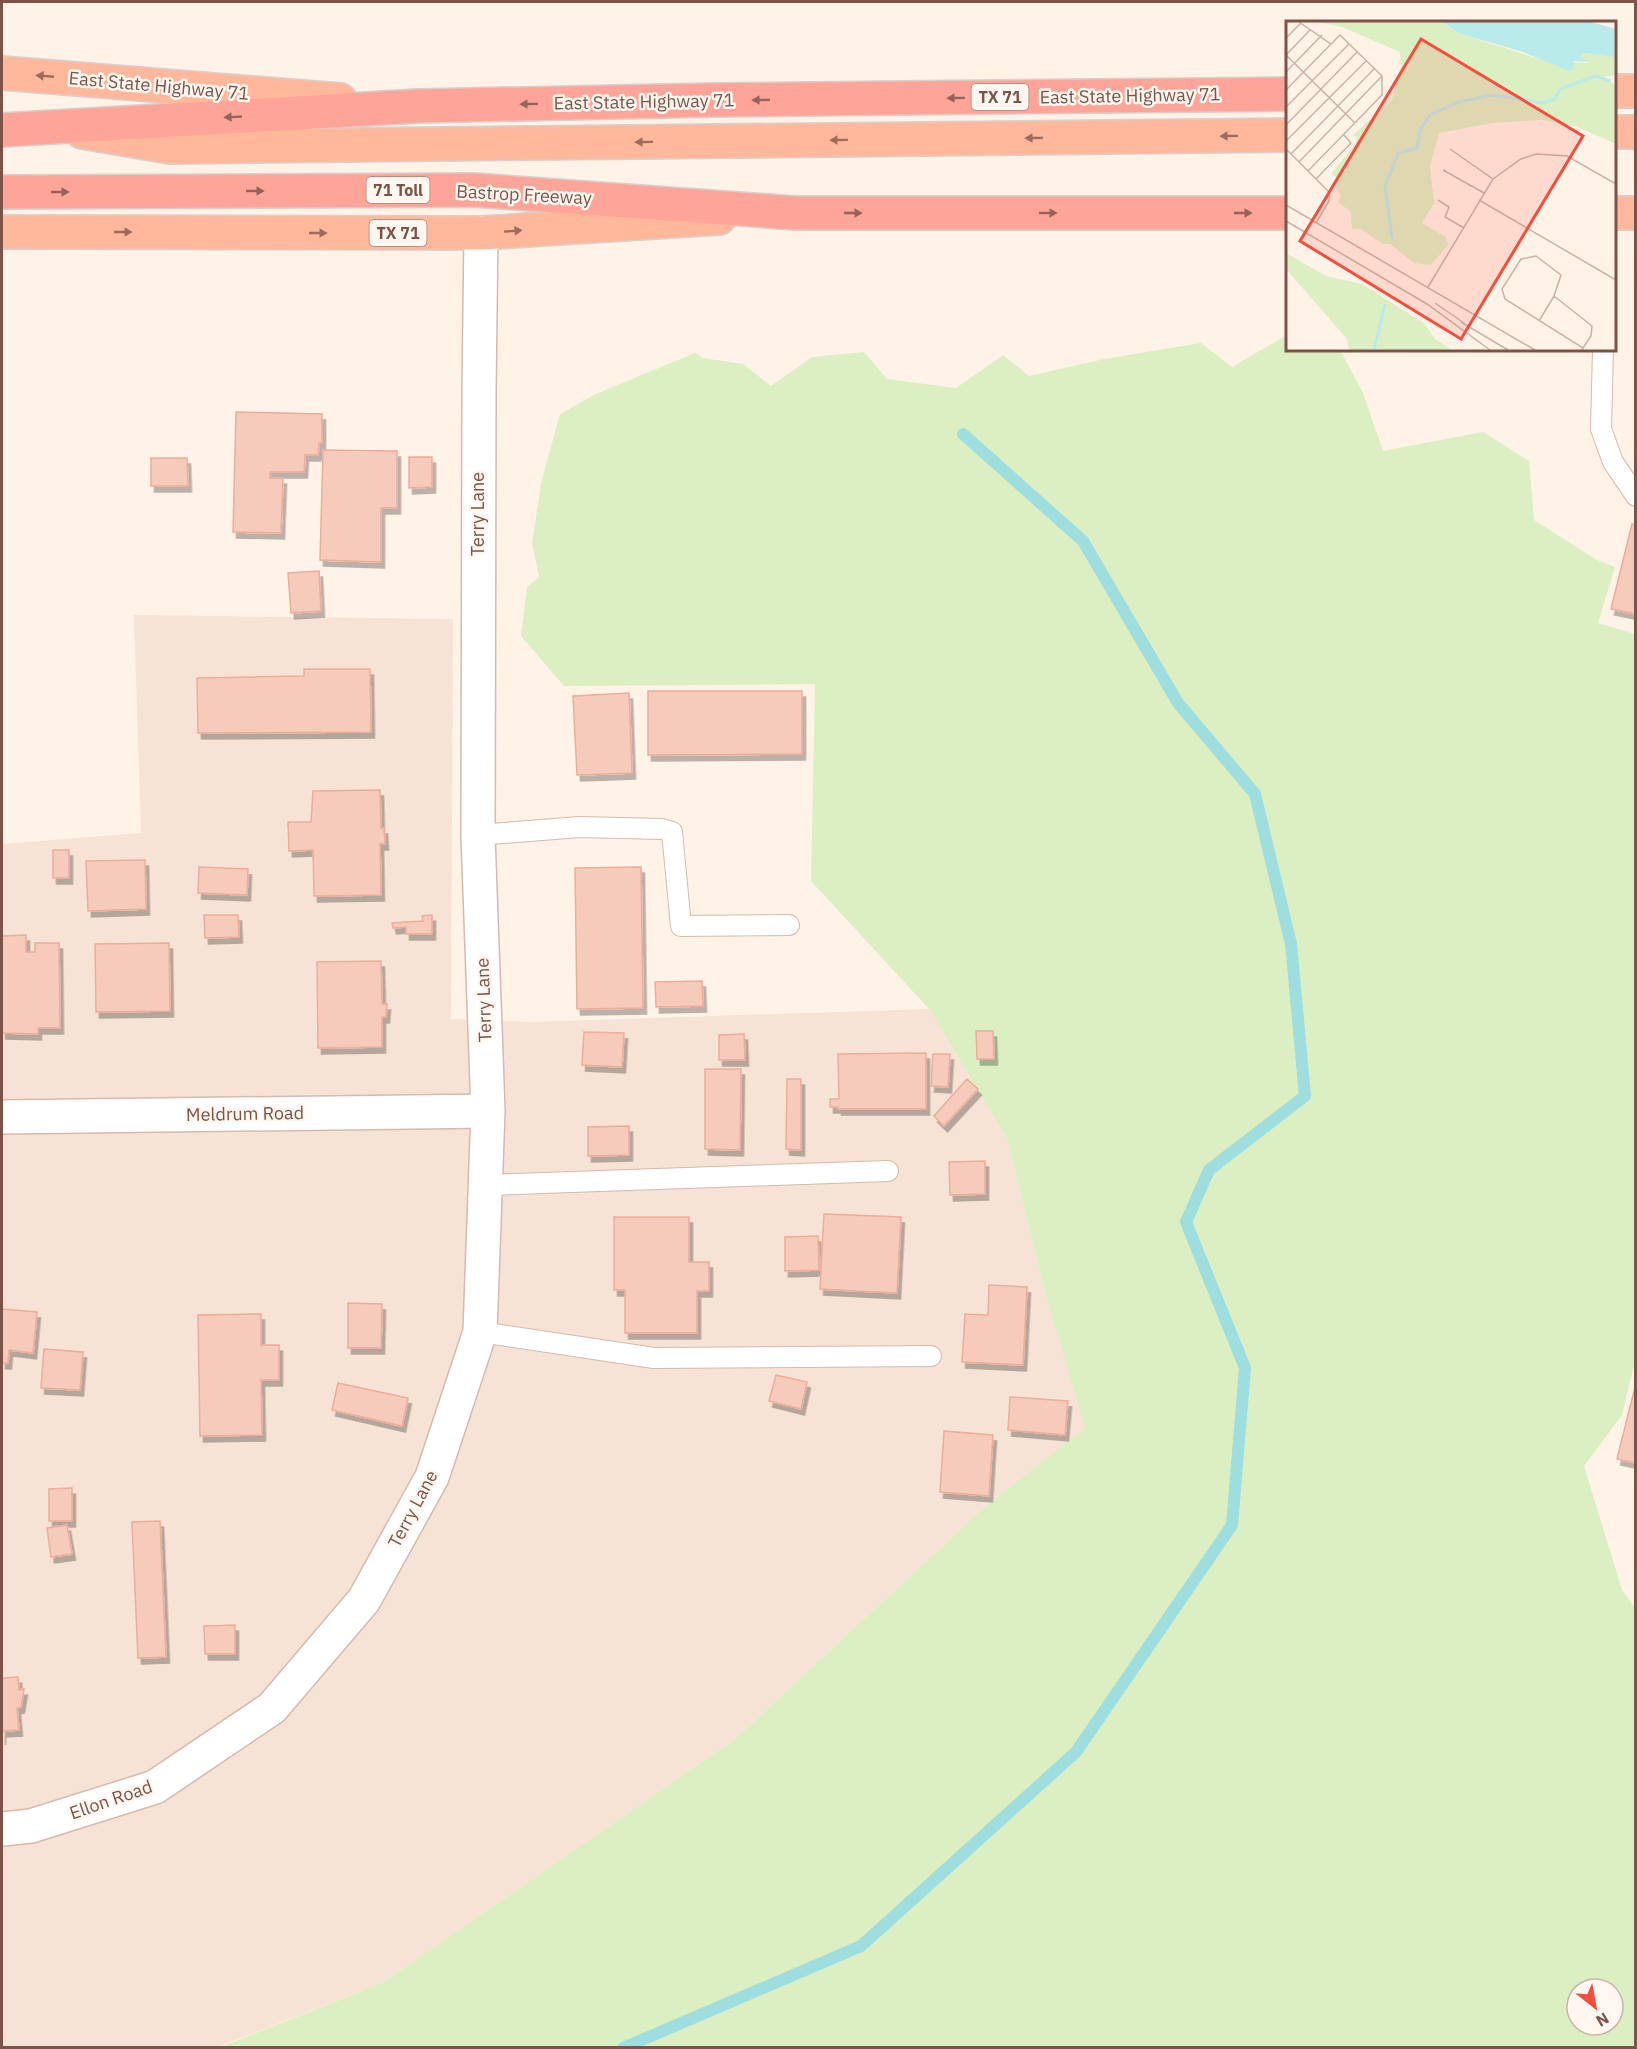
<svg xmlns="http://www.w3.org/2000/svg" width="1637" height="2049" font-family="'IBM Plex Sans',sans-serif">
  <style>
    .residential { fill: #f7e3d5 }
    .green { fill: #dbefc3; fill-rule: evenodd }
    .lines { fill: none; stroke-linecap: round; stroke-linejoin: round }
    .stream { stroke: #9edede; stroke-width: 12 }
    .building { fill: #f7cbbc; stroke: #ecad9a; stroke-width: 1.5; filter: url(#shadow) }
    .service-casing { stroke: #d5baae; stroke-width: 22 }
    .minor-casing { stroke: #d5baae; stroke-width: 36 }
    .trunk-casing { stroke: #dacfcc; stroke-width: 36 }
    .motorway-casing { stroke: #dacfcc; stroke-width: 36 }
    .service { stroke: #fff; stroke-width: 20 }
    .minor { stroke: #fff; stroke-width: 33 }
    .trunk { stroke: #ffb89b; stroke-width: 33 }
    .motorway { stroke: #ffa498; stroke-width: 33 }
    .oneway { fill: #9d6c5d }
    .oneway2 { fill: #966358 }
    .labels { text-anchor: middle; stroke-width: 5; stroke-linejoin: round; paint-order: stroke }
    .shield { fill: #fff7f0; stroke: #a3847a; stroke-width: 1.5 }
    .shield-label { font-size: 16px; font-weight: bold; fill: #7c5348 }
    .street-label { font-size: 18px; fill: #7c5348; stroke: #fff7f0 }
    .inset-river { fill: none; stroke: #b9ebeb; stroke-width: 3 }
    .inset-road { fill: none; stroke: #cbb2a7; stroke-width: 1.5 }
    .view { fill: #f54e40; fill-opacity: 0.15; stroke: #f54e40; stroke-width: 3 }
    .inset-edge { fill: none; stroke: #7c5348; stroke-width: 3 }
  </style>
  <defs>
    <filter id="shadow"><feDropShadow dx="3.5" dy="6" stdDeviation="0" flood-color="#0004"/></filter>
  </defs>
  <rect width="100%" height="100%" fill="#fff2e7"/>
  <path class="residential" d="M 134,615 L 453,619 L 451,1019 L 528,1022 L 929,1009 L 1007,1139 L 1046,1297 L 1086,1428 L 980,1511 L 735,1739 L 382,1983 L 218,2047 L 2,2048 L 2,844 L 141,833 Z"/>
  <path class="green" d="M 1287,335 L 1288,350 L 1340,350 L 1363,393 L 1383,451 L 1483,432 L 1529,461 L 1534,520 L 1597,560 L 1615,567 L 1598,623 L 1635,634 L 1635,1361 L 1622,1415 L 1584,1466 L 1622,1590 L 1635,1608 L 1635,2047 L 218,2048 L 382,1983 L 735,1739 L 980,1511 L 1085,1428 L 1046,1297 L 1007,1139 L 929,1009 L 811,881 L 815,684 L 564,686 L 521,636 L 527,587 L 539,577 L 532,544 L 541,483 L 560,414 L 596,394 L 695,353 L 703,358 L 743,364 L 771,386 L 812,357 L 864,352 L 887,379 L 956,388 L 1003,355 L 1029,376 L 1104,359 L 1201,343 L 1232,367 ZM 1577,1989 L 1613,1989 L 1613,2025 L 1577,2025 Z"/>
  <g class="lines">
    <path class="stream" d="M 623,2048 L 861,1946 L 1076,1752 L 1232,1525 L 1245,1368 L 1186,1222 L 1209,1170 L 1305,1096 L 1291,944 L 1255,794 L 1178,703 L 1083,541 L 963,434"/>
  </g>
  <path class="building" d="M 236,412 L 322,414 L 322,443 L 319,443 L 318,455 L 305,455 L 304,472 L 270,472 L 270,478 L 283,478 L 281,533 L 233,532 Z
    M 323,450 L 397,451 L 397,508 L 381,508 L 381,562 L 320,560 Z
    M 409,457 L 432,457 L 432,487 L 409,488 Z
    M 151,458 L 187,458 L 188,486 L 151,486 Z
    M 1632,524 L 1636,525 L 1636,614 L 1611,609 Z
    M 319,571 L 321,611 L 291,613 L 288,573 Z
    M 304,669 L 370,669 L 371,732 L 198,733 L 197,678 L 304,676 Z
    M 648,691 L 802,691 L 802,754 L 648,755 Z
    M 629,693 L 632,773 L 577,775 L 573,696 Z
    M 380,790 L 381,828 L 384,828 L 385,844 L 380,844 L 381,895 L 314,896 L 313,850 L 289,851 L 288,822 L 311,822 L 313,791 Z
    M 53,850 L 69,850 L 69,878 L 53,878 Z
    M 145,860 L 146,909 L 88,911 L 86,861 Z
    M 199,867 L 248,869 L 247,895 L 198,893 Z
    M 641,867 L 643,1008 L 577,1009 L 575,868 Z
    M 204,915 L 238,915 L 239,937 L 205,938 Z
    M 432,915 L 432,934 L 406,934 L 406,927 L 393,928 L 392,923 L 423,921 L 422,916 Z
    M 26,935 L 26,952 L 35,952 L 35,943 L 59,943 L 60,1028 L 38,1028 L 38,1034 L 2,1033 L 2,936 Z
    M 169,943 L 170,1011 L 96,1012 L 95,944 Z
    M 381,961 L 382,1004 L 387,1004 L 386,1017 L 382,1017 L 382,1047 L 318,1048 L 317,962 Z
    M 702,981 L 703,1006 L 656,1007 L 655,982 Z
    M 976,1031 L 993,1031 L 994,1059 L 977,1059 Z
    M 584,1032 L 624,1033 L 622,1067 L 582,1065 Z
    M 744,1034 L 745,1060 L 719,1060 L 719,1035 Z
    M 926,1053 L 926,1109 L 838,1109 L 838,1107 L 830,1107 L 830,1099 L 839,1099 L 838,1054 Z
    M 933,1054 L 950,1054 L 948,1087 L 931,1086 Z
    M 705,1069 L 741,1069 L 740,1150 L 705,1149 Z
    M 787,1079 L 801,1079 L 801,1150 L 786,1149 Z
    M 967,1079 L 978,1089 L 944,1126 L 934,1116 Z
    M 629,1126 L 629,1155 L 588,1156 L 588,1127 Z
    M 985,1161 L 985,1194 L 950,1195 L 949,1162 Z
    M 824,1214 L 901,1217 L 897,1293 L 820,1289 Z
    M 614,1217 L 689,1217 L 689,1262 L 709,1262 L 709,1291 L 697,1291 L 697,1333 L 625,1333 L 625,1290 L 614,1290 Z
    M 818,1236 L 819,1270 L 785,1271 L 785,1237 Z
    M 989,1285 L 1027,1287 L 1023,1365 L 962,1362 L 965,1314 L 988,1315 Z
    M 348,1303 L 382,1304 L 381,1348 L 348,1348 Z
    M 2,1309 L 37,1312 L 33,1353 L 9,1350 L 8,1363 L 2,1363 Z
    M 261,1314 L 261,1345 L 279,1345 L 279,1380 L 261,1380 L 262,1435 L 200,1436 L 198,1315 Z
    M 44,1349 L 83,1352 L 80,1390 L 41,1388 Z
    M 776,1375 L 807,1382 L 801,1409 L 769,1401 Z
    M 338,1383 L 408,1398 L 402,1426 L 332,1410 Z
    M 1636,1383 L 1636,1463 L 1617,1459 Z
    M 1010,1397 L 1068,1401 L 1065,1435 L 1008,1430 Z
    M 944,1431 L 993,1435 L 989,1496 L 940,1492 Z
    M 72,1488 L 72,1521 L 49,1521 L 49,1489 Z
    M 160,1521 L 166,1657 L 138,1658 L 132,1522 Z
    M 67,1525 L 72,1554 L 51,1557 L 47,1528 Z
    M 235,1625 L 235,1654 L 205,1654 L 204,1626 Z
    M 18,1677 L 19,1690 L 24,1689 L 21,1707 L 17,1708 L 19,1730 L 2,1731 L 2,1739 L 2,1678 Z"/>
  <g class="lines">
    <defs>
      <path id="service" d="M 1603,350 L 1601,429 L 1613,462 L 1636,496
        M 478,835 L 580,827 L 662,829 L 672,832 L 681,926 L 789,925
        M 485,1185 L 888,1171
        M 480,1332 L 654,1358 L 931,1356"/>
      <path id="minor" d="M 2,1117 L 488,1111
        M 2,1829 L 31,1826 L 155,1787 L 272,1708 L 364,1600 L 432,1477 L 480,1332 L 488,1111 L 478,835 L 479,392 L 481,233"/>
      <path id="trunk" d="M 2,73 L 340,100
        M 1614,91 L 1636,91
        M 82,132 L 170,147 L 1288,135
        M 1614,132 L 1636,132
        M 1614,213 L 1636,213
        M 2,232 L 481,233 L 719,218"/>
      <path id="motorway" d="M 2,130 L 417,106 L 713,100 L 1288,94
        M 2,192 L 474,190 L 795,213 L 1288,213"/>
    </defs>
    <use href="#service" class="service-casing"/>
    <use href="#minor" class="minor-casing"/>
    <use href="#trunk" class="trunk-casing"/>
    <use href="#motorway" class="motorway-casing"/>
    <use href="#service" class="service"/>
    <use href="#minor" class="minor"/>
    <use href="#trunk" class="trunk"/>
    <use href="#motorway" class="motorway"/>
  </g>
  <defs><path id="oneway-solid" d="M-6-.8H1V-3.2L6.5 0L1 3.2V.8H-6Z" transform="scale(1.5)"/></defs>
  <g class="oneway">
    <use href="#oneway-solid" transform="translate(45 76) rotate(-175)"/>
    <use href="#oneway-solid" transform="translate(1229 136) rotate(179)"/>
    <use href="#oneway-solid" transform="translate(1034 138) rotate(179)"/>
    <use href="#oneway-solid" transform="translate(839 140) rotate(179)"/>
    <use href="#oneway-solid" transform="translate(644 142) rotate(179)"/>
    <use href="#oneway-solid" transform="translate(513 231) rotate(-4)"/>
    <use href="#oneway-solid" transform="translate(123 232)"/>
    <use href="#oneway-solid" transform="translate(318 233)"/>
  </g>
  <g class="oneway2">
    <use href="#oneway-solid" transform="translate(956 98) rotate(179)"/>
    <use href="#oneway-solid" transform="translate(761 100) rotate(179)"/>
    <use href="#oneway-solid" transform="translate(529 104) rotate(179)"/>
    <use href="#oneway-solid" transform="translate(233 117) rotate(177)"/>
    <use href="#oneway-solid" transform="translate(255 191)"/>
    <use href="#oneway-solid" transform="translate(60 192)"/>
    <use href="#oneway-solid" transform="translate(853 213)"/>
    <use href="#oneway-solid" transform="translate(1048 213)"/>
    <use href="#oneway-solid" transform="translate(1243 213)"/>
  </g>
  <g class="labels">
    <g class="shield">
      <rect x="971.5" y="84" width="57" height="26" rx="4.5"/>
      <rect x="366.5" y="177" width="63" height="26" rx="4.5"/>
      <rect x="369.5" y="220" width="57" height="26" rx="4.5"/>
    </g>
    <g class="shield-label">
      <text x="1000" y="103">TX 71</text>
      <text x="398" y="196">71 Toll</text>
      <text x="398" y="239">TX 71</text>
    </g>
    <g class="street-label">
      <text transform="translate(159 86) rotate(5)" y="6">East State Highway 71</text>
      <text transform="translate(1130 96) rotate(-1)" y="6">East State Highway 71</text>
      <text transform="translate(644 102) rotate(-1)" y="6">East State Highway 71</text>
      <text transform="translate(524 195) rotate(3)" y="6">Bastrop Freeway</text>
      <text transform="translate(478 514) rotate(-90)" y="6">Terry Lane</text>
      <text transform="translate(484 1000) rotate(-92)" y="6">Terry Lane</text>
      <text transform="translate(245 1114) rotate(-1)" y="6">Meldrum Road</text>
      <text transform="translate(413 1509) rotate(-62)" y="6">Terry Lane</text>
      <text transform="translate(111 1800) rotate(-19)" y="6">Ellon Road</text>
    </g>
  </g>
  <g transform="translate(1286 21)">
    <rect width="330" height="330" fill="#fff2e7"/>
    <path d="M 31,1 L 156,1 L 175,13 L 253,38 L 302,42 L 294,36 L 298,32 L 326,34 L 330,36 L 330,54 L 317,56 L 330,65 L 330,123 L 289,105 L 256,99 L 206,102 L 153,112 L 144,145 L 148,182 L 136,202 L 160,216 L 162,224 L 145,244 L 128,242 L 104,223 L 97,223 L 75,208 L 66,208 L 65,191 L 52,181 L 55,175 L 49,166 L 54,161 L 46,152 L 69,123 L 71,117 L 67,114 L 106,79 L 115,44 L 114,31 L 56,6 ZM 0,232 L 40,255 L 76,263 L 138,302 L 149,318 L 166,329 L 63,329 L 61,318 L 0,248 Z" fill="#dbefc3"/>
    <path d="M 156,1 L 305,1 L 330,8 L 330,36 L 298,32 L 294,36 L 303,41 L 287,40 L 288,48 L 283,50 L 237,31 L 175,13 Z" fill="#b9ebeb"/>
    <path class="inset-river" d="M 106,218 L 99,165 L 112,132 L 131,127 L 134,109 L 144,94 L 173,81 L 206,74 L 257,82 L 269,78 L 274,68 L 309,55 L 325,60M 88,329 L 99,283"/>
    <path class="inset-road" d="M 13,1 L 45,23 L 54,14 L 96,55 L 96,74 L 22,150M 24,9 L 0,34 L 69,102M 0,17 L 15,2M 0,51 L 36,14M 0,69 L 45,23M 0,86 L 63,23M 0,104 L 71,31M 0,120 L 80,40M 0,128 L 43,171 L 43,180 L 30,202M 164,128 L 207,158M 5,133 L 88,48M 13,141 L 96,55M 157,149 L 198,172M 30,158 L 65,122 L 57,113M 152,179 L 163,186 L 159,196 L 178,207M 193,179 L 330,259M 0,184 L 249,329M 0,200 L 141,283 L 204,329M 142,266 L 207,158 L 235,138 L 250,133 L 281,135 L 330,163M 149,282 L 178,302M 253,300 L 268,275M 175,301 L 222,329M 296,329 L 297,327 L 305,315 L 306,305 L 268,275 L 275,254 L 250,235 L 235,238 L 216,268 L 219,278 L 297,327"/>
    <path class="view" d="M 135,18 L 297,115 L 175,318 L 14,220 Z"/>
    <rect width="330" height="330" class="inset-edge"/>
  </g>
  <rect width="1637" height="2049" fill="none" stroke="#7c5348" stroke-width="6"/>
  <g transform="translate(1595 2007) rotate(149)"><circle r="28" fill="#fff7f0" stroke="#cbb5ad" stroke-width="1.5"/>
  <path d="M0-4.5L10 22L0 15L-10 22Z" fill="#f54e40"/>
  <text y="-9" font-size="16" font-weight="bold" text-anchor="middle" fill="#7c5348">N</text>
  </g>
</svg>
